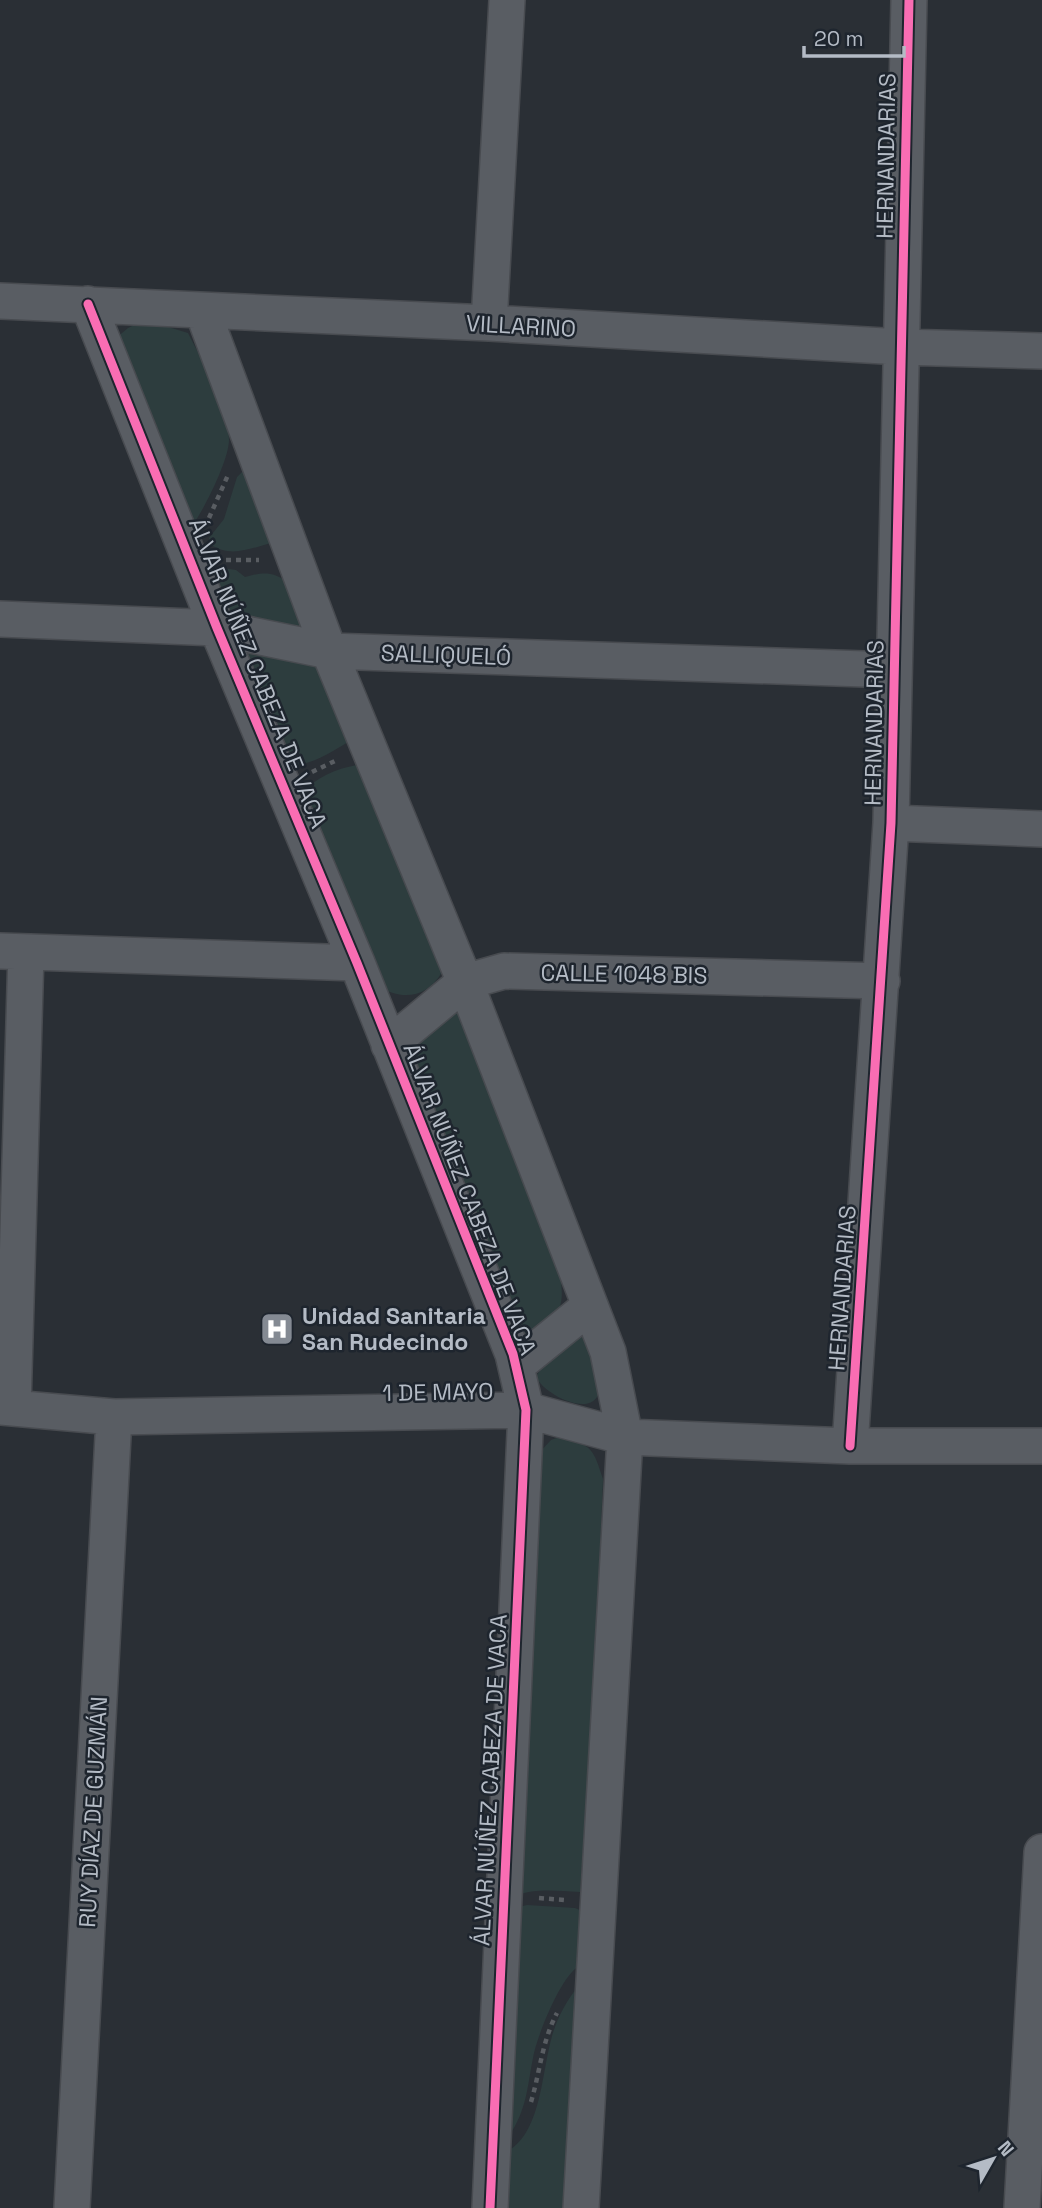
<svg xmlns="http://www.w3.org/2000/svg" width="1042" height="2208" font-family="'Space Grotesk',sans-serif">
  <style>
    .green { fill: #2d3d3e }
    .lines { fill: none; stroke-linecap: round; stroke-linejoin: round }
    .minor-casing { stroke: #484b50; stroke-width: 38 }
    .path { stroke: #595d62; stroke-width: 4.5; stroke-dasharray: 5 5; stroke-linecap: butt }
    .minor { stroke: #595d63; stroke-width: 35 }
    .cycleway-casing { stroke: #1e252e; stroke-width: 13 }
    .cycleway { stroke: #f96db3; stroke-width: 9 }
    .labels { text-anchor: middle; stroke-width: 5; stroke-linejoin: round; paint-order: stroke }
    .street-label { font-size: 23px; fill: #b4bbc5; stroke: #1e252e }
    .poi-label { font-size: 23px; font-weight: bold; fill: #b4bbc5; stroke: #1e252e; text-anchor: start }
  </style>
  <rect width="100%" height="100%" fill="#2a2f35"/>
  <path class="green" d="M 140,322 L 155,323 L 188,333 C 203,363 229,405 229,440 C 229,460 203,512 190,529 L 116,338 L 128,328 Z
    M 242,472 L 246,474 L 271,543 C 249,549 230,558 210,544 L 209,538 L 224,519 L 237,477 Z
    M 215,567 L 236,570 L 245,577 C 263,572 272,571 288,582 L 308,641 L 230,624 L 205,571 Z
    M 240,641 L 313,654 L 348,742 C 328,754 310,766 286,766 Z
    M 357,765 L 363,770 C 374,803 385,836 399,867 C 414,902 434,934 442,972 C 427,998 402,1001 378,986 L 302,794 C 316,777 335,769 357,765 Z
    M 459,1005 L 558,1266 C 569,1314 556,1317 523,1347 L 406,1051 Z
    M 579,1332 L 586,1336 L 599,1393 C 590,1419 543,1393 536,1377 L 545,1361 Z
    M 562,1436 C 593,1447 593,1448 603,1479 L 593,1714 L 580,1892 C 555,1891 538,1888 514,1896 L 538,1454 L 551,1440 Z
    M 527,1905 L 575,1908 L 591,1915 L 589,1960 C 584,1963 579,1966 575,1969 C 558,1984 537,2036 533,2058 C 527,2088 527,2109 509,2136 L 515,1908 Z
    M 583,1981 L 573,2208 L 497,2208 L 499,2155 C 545,2140 540,2066 555,2027 C 561,2010 571,1994 583,1981 Z"/>
  <g class="lines">
    <defs>
      <path id="minor" d="M 0,301 L 489,323 L 901,347 L 1042,351
        M 88,304 L 217,628 L 357,963 L 513,1354 L 526,1410 L 490,2208
        M 203,312 L 329,651 L 465,982 L 608,1352 L 625,1437 L 581,2208
        M 489,323 L 507,0
        M 0,619 L 217,628 L 329,651 L 894,670
        M 891,823 L 1042,829
        M 0,951 L 357,963
        M 389,1045 L 465,982 L 504,971 L 882,981
        M 516,1366 L 590,1306
        M 0,1407 L 114,1417 L 526,1410 L 625,1437 L 850,1446 L 1042,1446
        M 13,1407 L 26,952
        M 850,1446 L 891,823 L 909,0
        M 72,2208 L 114,1417
        M 1022,2208 L 1042,1852"/>
    </defs>
    <use href="#minor" class="minor-casing"/>
    <path class="path" d="M 209,518 L 228,475
      M 226,560 L 259,560
      M 312,772 L 339,759
      M 539,1898 L 565,1900
      M 531,2102 C 540,2072 542,2041 557,2013"/>
    <use href="#minor" class="minor"/>
    <defs>
      <path id="cycleway" d="M 88,304 L 217,628 L 357,963 L 513,1354 L 526,1410 L 490,2208
        M 850,1446 L 891,823 L 909,0"/>
    </defs>
    <use href="#cycleway" class="cycleway-casing"/>
    <use href="#cycleway" class="cycleway"/>
  </g>
  <defs>
    <symbol id="hospital-square" viewBox="-11 -11 22 22"><rect x="-9" y="-9" width="18" height="18" rx="4" fill="#848a93" stroke="#1e252e"/><path d="M-5-5h3v3.5h4V-5h3V5h-3V1.5h-4V5h-3Z" fill="#fff"/></symbol>
  </defs>
  <g fill-rule="evenodd">
    <use href="#hospital-square" x="258" y="1310" width="38" height="38"/>
  </g>
  <g class="labels">
    <g class="street-label">
      <text transform="translate(886 156) rotate(-89)" y="8">HERNANDARIAS</text>
      <text transform="translate(521 326) rotate(3)" y="8">VILLARINO</text>
      <text transform="translate(446 655) rotate(2)" y="8">SALLIQUELÓ</text>
      <text transform="translate(258 673) rotate(68)" y="8">ÁLVAR NÚÑEZ CABEZA DE VACA</text>
      <text transform="translate(874 723) rotate(-89)" y="8">HERNANDARIAS</text>
      <text transform="translate(624 974) rotate(1)" y="8">CALLE 1048 BIS</text>
      <text transform="translate(470 1199) rotate(69)" y="8">ÁLVAR NÚÑEZ CABEZA DE VACA</text>
      <text transform="translate(842 1288) rotate(-86)" y="8">HERNANDARIAS</text>
      <text transform="translate(438 1392) rotate(-1)" y="8">1 DE MAYO</text>
      <text transform="translate(490 1780) rotate(-87)" y="8">ÁLVAR NÚÑEZ CABEZA DE VACA</text>
      <text transform="translate(93 1812) rotate(-87)" y="8">RUY DÍAZ DE GUZMÁN</text>
    </g>
    <g class="poi-label">
      <text x="302" y="1324">Unidad Sanitaria<tspan x="302" dy="26">San Rudecindo</tspan></text>
    </g>
  </g>
  <g transform="translate(993 2159) rotate(51)" stroke="#1e252e" stroke-width="5" paint-order="stroke">
  <path d="M0-5L12 26L0 18L-12 26Z" fill="#b4bbc5"/>
  <text y="-10" font-size="19" font-weight="bold" text-anchor="middle" fill="#b4bbc5">N</text>
  </g>
  <path d="M804 46v10h100v-10" fill="none" stroke="#b4bbc5" stroke-width="3.5"/>
  <text x="814" y="46" font-size="21" fill="#b4bbc5" stroke="#1e252e" stroke-width="5" paint-order="stroke">20 m</text>
</svg>
